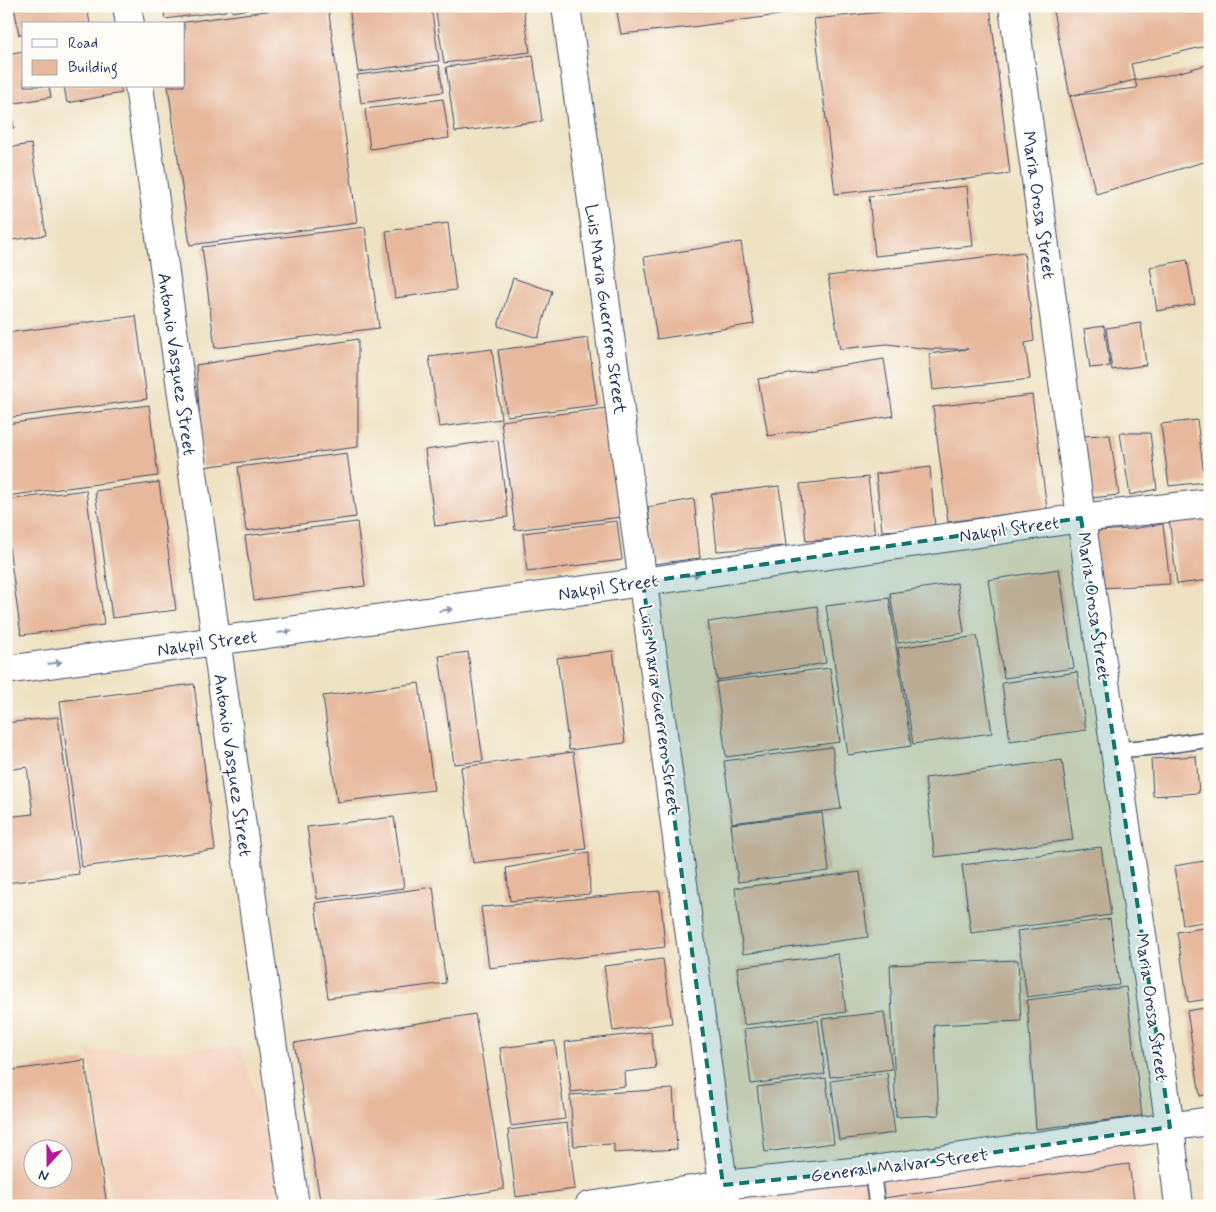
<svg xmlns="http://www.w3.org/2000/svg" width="1216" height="1212" font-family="Mynerve,sans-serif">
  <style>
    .built { fill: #f5d3c1 }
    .building { fill: #e7b89b; fill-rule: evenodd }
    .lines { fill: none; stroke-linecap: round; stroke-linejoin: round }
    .lane-casing { stroke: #3b4a6d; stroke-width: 18 }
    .street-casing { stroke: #3b4a6d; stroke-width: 30 }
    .secondary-casing { stroke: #3b4a6d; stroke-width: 30 }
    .lane { stroke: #fff; stroke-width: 15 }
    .street { stroke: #fff; stroke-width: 28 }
    .secondary { stroke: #fff; stroke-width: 28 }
    .oneway { fill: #8d97ae }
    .marked { fill: #0f766e; fill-opacity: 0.2; stroke: #0f766e; stroke-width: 4; stroke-dasharray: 10 6; stroke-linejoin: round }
    .labels { text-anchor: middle; stroke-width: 4; stroke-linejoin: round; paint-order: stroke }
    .street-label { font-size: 18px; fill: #1b2f5e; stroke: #fdfcf7 }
  </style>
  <rect width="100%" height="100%" fill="#fdfcf7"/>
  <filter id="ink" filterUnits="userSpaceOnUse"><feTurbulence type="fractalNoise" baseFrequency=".02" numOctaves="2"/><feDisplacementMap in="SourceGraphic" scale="10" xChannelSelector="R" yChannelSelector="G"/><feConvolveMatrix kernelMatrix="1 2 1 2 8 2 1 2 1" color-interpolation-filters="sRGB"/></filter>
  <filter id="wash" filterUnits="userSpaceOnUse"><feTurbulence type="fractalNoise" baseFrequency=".0096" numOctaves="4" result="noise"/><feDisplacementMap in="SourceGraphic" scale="20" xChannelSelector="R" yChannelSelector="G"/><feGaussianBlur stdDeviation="1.12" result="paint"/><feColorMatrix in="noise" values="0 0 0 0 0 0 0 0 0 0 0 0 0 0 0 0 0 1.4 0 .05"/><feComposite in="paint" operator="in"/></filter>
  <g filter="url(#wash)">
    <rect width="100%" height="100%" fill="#efe2c3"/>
    <path class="built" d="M 241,1047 L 287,1206 L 113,1206 L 88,1051 Z
      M 1133,1143 L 1142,1206 L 747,1206 L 745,1195 Z"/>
    <g id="blocks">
      <path class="building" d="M 14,6 L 87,6 L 90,24 L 24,24 L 24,35 L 19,35 Z
        M 163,6 L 226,6 L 226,11 L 165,19 Z
        M 231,6 L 263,6 L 263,7 L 232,12 Z
        M 303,6 L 328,6 L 357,223 L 190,245 L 168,86 L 184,86 L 184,24 L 178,24 L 178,23 Z
        M 349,6 L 431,6 L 439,61 L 358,72 Z
        M 435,6 L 523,6 L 530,52 L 444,63 Z
        M 616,6 L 785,6 L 786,14 L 692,27 L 621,34 Z
        M 939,6 L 990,6 L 1010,174 L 835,194 L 814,19 Z
        M 1052,6 L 1210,6 L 1210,45 L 1131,64 L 1135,80 L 1070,96 L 1137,88 L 1135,80 L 1169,75 L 1210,64 L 1210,160 L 1096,194 L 1070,96 Z
        M 24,51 L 24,86 L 49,86 L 51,97 L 10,104 L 14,128 L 6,129 L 6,54 Z
        M 533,55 L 542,121 L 455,132 L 446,67 Z
        M 439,65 L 443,92 L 361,103 L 357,75 Z
        M 64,86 L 120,86 L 122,93 L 67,103 Z
        M 443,99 L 449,138 L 370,149 L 365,109 Z
        M 31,144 L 46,235 L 6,241 L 6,148 Z
        M 967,186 L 973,246 L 875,256 L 869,196 Z
        M 448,223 L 456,290 L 395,298 L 386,231 Z
        M 365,227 L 379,328 L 215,348 L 202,247 Z
        M 741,242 L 754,324 L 657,339 L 644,257 Z
        M 1024,252 L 1034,341 L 1025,343 L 1030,379 L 933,390 L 929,354 L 968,349 L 930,349 L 887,344 L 840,349 L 828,276 Z
        M 1187,260 L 1195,304 L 1157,311 L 1150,267 Z
        M 513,278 L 552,291 L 538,338 L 498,326 Z
        M 136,316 L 147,399 L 6,418 L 6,333 Z
        M 1141,323 L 1146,365 L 1112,370 L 1106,328 Z
        M 1104,326 L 1110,366 L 1090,368 L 1084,329 Z
        M 588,338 L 597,405 L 507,416 L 498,350 Z
        M 358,339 L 358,447 L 203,467 L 196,365 Z
        M 492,349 L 501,419 L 439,427 L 429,357 Z
        M 884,359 L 893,416 L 768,436 L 758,379 Z
        M 1032,395 L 1047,509 L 948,522 L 933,407 Z
        M 149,405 L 158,476 L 6,496 L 6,424 Z
        M 607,408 L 621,517 L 515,530 L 501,421 Z
        M 1197,420 L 1205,482 L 1169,486 L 1161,424 Z
        M 1120,433 L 1150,433 L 1157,489 L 1130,495 Z
        M 1110,435 L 1119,495 L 1082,499 L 1073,436 Z
        M 498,440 L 508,517 L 435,526 L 425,450 Z
        M 347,453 L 356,517 L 246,531 L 238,467 Z
        M 930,467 L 935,528 L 882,531 L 876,474 Z
        M 868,477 L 875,537 L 806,541 L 800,484 Z
        M 159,482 L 176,610 L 112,618 L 95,491 Z
        M 779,486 L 786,546 L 717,551 L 711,494 Z
        M 86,490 L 104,625 L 21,635 L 6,525 L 6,500 Z
        M 694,499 L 700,558 L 654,564 L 648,507 Z
        M 1210,513 L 1210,580 L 1177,584 L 1169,518 Z
        M 617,521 L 622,560 L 527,572 L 523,533 Z
        M 357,522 L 365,586 L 254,600 L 245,536 Z
        M 1163,524 L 1170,584 L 1101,588 L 1095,531 L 1132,529 Z
        M 1059,569 L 1074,668 L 1004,678 L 988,580 Z
        M 957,583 L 964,633 L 898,643 L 890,593 Z
        M 889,598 L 911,746 L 848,755 L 826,606 Z
        M 817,606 L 826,663 L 717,680 L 708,622 Z
        M 977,636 L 992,733 L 913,744 L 898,648 Z
        M 613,651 L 625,743 L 569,750 L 557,658 Z
        M 468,652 L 483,761 L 454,764 L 439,656 Z
        M 830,668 L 840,742 L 726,757 L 716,682 Z
        M 1077,672 L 1086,730 L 1010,741 L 1002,683 Z
        M 419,683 L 434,790 L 337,802 L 323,696 Z
        M 194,684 L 215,850 L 82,867 L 60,701 Z
        M 58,717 L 79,874 L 6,883 L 6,817 L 33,814 L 27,767 L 6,770 L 6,723 Z
        M 832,747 L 841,809 L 732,823 L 724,761 Z
        M 573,752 L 586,849 L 473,863 L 461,767 Z
        M 1196,756 L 1199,793 L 1153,796 L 1151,759 Z
        M 1062,760 L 1073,840 L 935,857 L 925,778 Z
        M 822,813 L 829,871 L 738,882 L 731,824 Z
        M 394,817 L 404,888 L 317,899 L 307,827 Z
        M 1101,847 L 1111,915 L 971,933 L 962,865 Z
        M 589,852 L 590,894 L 510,901 L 506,868 Z
        M 1210,860 L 1210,921 L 1183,925 L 1174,866 Z
        M 860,872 L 868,937 L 743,954 L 735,888 Z
        M 433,887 L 446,983 L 328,998 L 315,903 Z
        M 660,891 L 665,947 L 489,968 L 481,907 L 521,904 Z
        M 1110,919 L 1119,985 L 1027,997 L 1017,931 Z
        M 1210,927 L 1210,999 L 1188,1002 L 1177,932 Z
        M 838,954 L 846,1012 L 744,1025 L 737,967 Z
        M 663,959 L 672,1023 L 613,1031 L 604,966 Z
        M 1018,960 L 1021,1021 L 934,1025 L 939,1115 L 896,1117 L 890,965 Z
        M 1126,987 L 1142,1116 L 1036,1129 L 1027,1000 Z
        M 1210,1007 L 1210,1094 L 1200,1096 L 1187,1011 Z
        M 884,1012 L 892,1069 L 830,1077 L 822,1019 Z
        M 475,1014 L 504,1189 L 399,1206 L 321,1206 L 294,1043 Z
        M 818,1020 L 825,1074 L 751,1084 L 744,1029 Z
        M 651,1032 L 656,1068 L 624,1072 L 625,1086 L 571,1092 L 565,1042 Z
        M 555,1041 L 565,1119 L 511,1126 L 500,1048 Z
        M 85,1060 L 107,1206 L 6,1206 L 6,1071 ZM 32,1150 L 62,1150 L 62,1180 L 32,1180 Z
        M 887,1073 L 895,1133 L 839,1140 L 831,1081 Z
        M 826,1078 L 834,1143 L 765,1152 L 757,1087 Z
        M 673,1089 L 677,1149 L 614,1153 L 614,1144 L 574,1146 L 570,1095 Z
        M 567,1123 L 575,1189 L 516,1197 L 508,1130 Z
        M 1129,1164 L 1135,1206 L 833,1206 L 833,1205 Z"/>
    </g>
  </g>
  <g filter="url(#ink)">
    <use href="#blocks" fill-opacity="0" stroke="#3b4a6d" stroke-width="1"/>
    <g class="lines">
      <defs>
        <path id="lane" d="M 1115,750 L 1154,747 L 1210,739
          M 872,1170 L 876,1199"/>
        <path id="street" d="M 127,6 L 130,24
          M 566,6 L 726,1206
          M 1013,6 L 1081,518 L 1170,1127 L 1179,1206
          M 139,86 L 295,1206
          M 589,1206 L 723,1185 L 872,1170 L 1210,1121"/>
        <path id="secondary" d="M 6,670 L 643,582 L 1081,518 L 1210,503"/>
      </defs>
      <use href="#lane" class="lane-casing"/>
      <use href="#street" class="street-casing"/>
      <use href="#secondary" class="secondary-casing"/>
      <use href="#lane" class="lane"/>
      <use href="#street" class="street"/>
      <use href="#secondary" class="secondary"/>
    </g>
    <defs><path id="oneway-solid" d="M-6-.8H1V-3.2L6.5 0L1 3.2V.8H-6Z" transform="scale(1.25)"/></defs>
    <g class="oneway">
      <use href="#oneway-solid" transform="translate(693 575) rotate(-8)"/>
      <use href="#oneway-solid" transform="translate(446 610) rotate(-8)"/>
      <use href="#oneway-solid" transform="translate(285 632) rotate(-8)"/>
      <use href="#oneway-solid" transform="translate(55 663) rotate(-8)"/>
    </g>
  </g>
  <path class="marked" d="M 1081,518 L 1170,1127 L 872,1170 L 723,1185 L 643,582 Z"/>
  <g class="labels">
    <g class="street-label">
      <text transform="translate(1039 205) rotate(82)" y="6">Maria Orosa Street</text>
      <text transform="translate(606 309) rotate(82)" y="6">Luis Maria Guerrero Street</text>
      <text transform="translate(177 364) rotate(82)" y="6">Antonio Vasquez Street</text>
      <text transform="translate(1009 529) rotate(-8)" y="6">Nakpil Street</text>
      <text transform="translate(608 587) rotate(-8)" y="6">Nakpil Street</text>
      <text transform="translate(1094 606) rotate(82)" y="6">Maria Orosa Street</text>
      <text transform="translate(207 643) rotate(-8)" y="6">Nakpil Street</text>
      <text transform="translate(660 710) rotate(82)" y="6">Luis Maria Guerrero Street</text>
      <text transform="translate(233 765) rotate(82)" y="6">Antonio Vasquez Street</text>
      <text transform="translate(1152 1007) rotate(82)" y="6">Maria Orosa Street</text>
      <text transform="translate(899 1165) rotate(-7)" y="6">General Malvar Street</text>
    </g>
  </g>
  <rect width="1216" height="1212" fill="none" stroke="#fdfcf7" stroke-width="25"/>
  <rect x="22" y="22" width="162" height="65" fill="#fdfcf7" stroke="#a3aaba"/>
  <rect x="32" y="39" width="25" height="8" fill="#ffffff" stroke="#a3aaba"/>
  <text x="68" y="48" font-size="15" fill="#1b2f5e">Road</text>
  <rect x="32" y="60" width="25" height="15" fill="#e7b89b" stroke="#a3aaba"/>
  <text x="68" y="72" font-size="15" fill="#1b2f5e">Building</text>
  <g transform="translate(48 1164) rotate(201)"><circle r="24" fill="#fdfcf7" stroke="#a3aaba"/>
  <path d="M0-4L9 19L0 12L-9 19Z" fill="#b5179e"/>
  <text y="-8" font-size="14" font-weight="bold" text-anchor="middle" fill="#1b2f5e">N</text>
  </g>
</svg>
